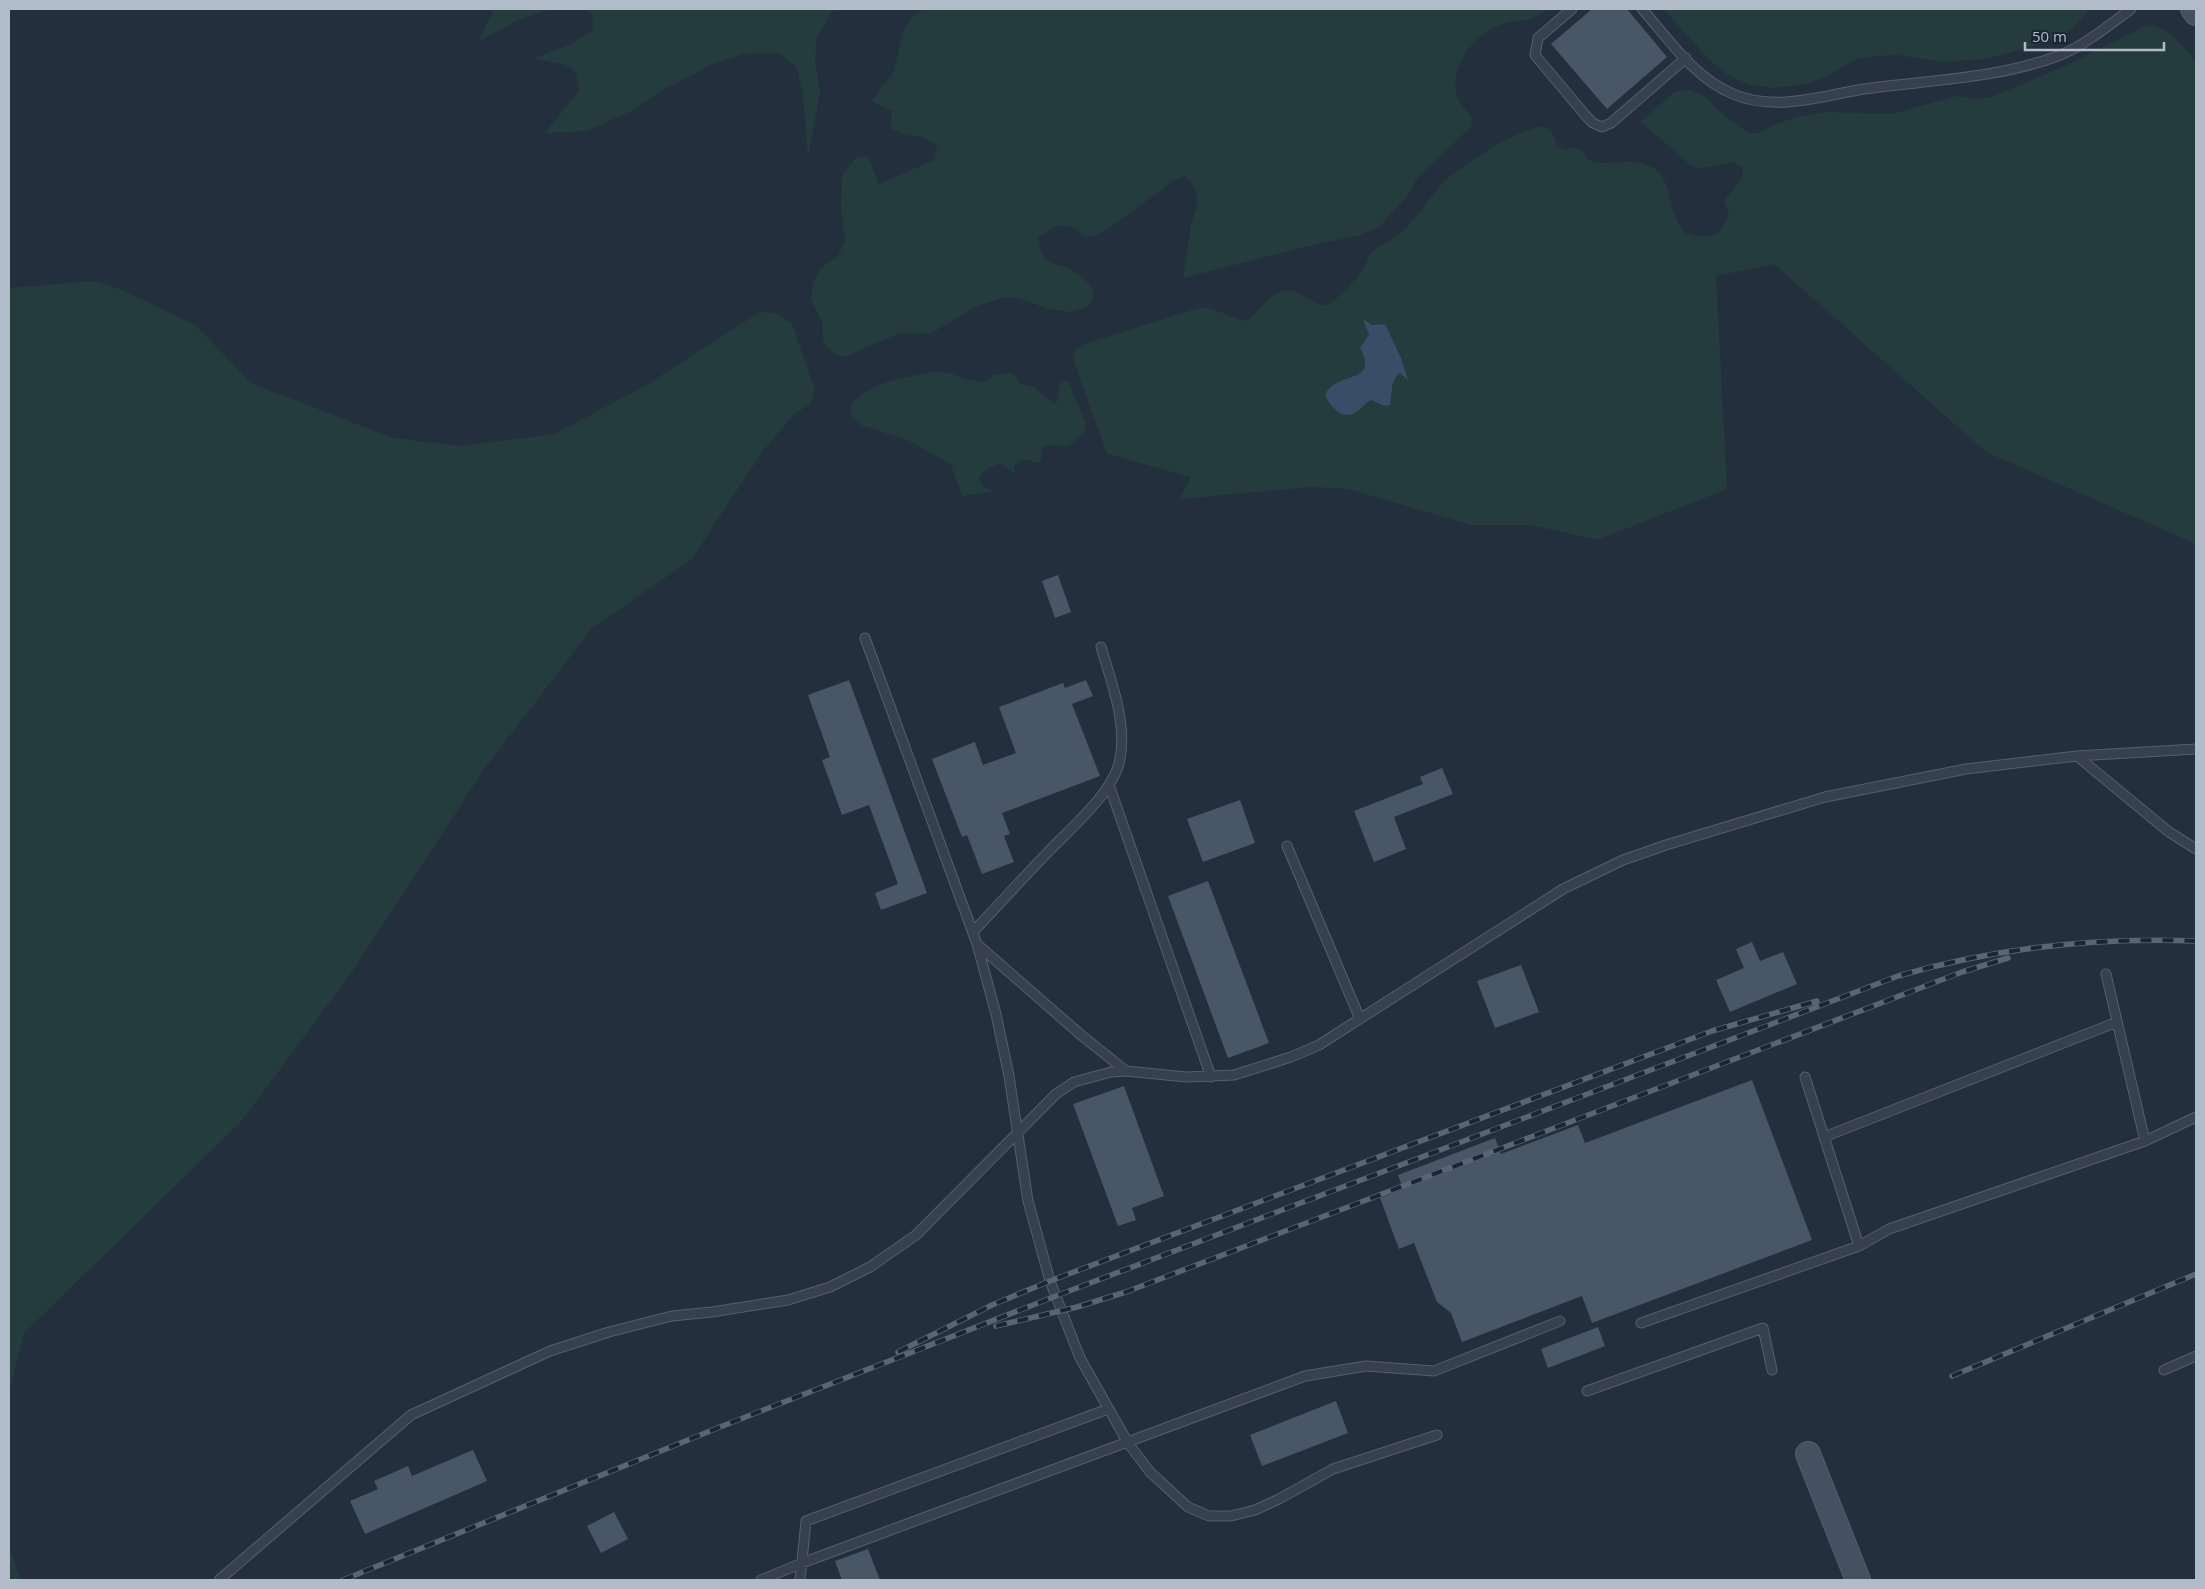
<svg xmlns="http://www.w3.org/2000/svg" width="2205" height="1589" font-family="'Open Sans',sans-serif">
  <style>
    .green { fill: #253c3e; fill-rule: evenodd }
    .water { fill: #384d66 }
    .building { fill: #495666 }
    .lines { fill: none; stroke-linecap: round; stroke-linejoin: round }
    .lane-casing { stroke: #555f6b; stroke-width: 11 }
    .secondary-casing { stroke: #555f6b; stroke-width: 26 }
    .lane { stroke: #37414d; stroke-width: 9 }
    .secondary { stroke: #455060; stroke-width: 24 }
    .rail-casing { stroke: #596574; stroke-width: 5.5 }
    .rail { stroke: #1c2632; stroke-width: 4; stroke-dasharray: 11; stroke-linecap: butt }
  </style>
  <rect width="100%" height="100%" fill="#232f3d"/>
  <path class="green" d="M 494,9 L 550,9 L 518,20 L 478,42 Z
    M 586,9 L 834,9 L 817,36 L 815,60 L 820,93 L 808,157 L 803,95 L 797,68 L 779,53 L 745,54 L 713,64 L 663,90 L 629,112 L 587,131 L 545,133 L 579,91 L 576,73 L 566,65 L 534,58 L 572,44 L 593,29 L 592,13 Z
    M 923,9 L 1547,9 C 1529,25 1518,17 1498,26 C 1472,37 1449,67 1457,96 C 1459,103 1467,111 1472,118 L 1471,127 L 1418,177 L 1407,196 L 1379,227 L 1358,236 L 1326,242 L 1183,278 L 1191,224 L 1198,204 L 1195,188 L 1186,176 L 1176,179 L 1107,230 L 1093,236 L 1084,236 L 1072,227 L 1057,225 L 1038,238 C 1043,270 1054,260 1074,271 C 1080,275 1087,282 1092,287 L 1094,297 L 1087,307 L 1070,312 L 1046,308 L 1018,298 L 1002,298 L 977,306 L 930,334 L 900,333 L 844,357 L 832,352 L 823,341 L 823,324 L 811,299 L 814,281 L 821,268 L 838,256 L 845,241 L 841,208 L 842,176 L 855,158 L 868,156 L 879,184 L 934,160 L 937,146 L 924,137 L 903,135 L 891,128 L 892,111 L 871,101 L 894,71 L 903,31 L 911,19 Z
    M 1663,9 L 2090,9 L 2073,28 L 2055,40 L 1986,59 L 1944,62 L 1897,55 L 1875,56 L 1856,59 L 1828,76 L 1805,84 L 1771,88 L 1748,84 L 1726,74 L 1710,60 Z
    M 2154,25 L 2173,35 L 2196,62 L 2196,544 L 1986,452 L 1774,264 L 1716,276 L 1727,489 L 1597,540 L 1531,525 L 1471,525 L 1348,489 L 1310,487 L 1180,499 L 1191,477 L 1107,454 L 1073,359 L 1075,350 L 1084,344 L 1202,307 C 1219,309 1231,319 1248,321 C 1260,311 1273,287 1291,291 C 1302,293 1313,302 1323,306 C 1339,300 1354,282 1364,268 C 1367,264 1367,257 1371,254 C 1377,246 1393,240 1402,232 C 1418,217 1428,198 1444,182 C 1457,169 1528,120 1546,128 C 1553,131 1555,139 1557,146 L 1565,150 L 1572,148 L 1581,149 C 1583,152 1585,156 1588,159 C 1601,170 1633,153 1656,170 C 1670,181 1669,201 1675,216 C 1677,222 1682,228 1685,233 C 1710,240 1718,239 1729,214 L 1724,201 L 1743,177 L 1743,168 L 1733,162 L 1703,168 L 1693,167 L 1641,122 L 1674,92 L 1689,90 L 1705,96 L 1715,108 L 1748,133 L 1759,133 L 1774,125 L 1796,117 L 1825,112 L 1891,114 L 1957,96 L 1977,99 L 1991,97 L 2068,65 L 2143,27 ZM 1364,319 L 1372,325 L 1379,326 L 1407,379 L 1400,373 C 1391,381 1391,388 1392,399 L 1384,406 L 1371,400 L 1364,403 L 1360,409 L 1338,381 C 1359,374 1373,373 1361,348 L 1369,336 Z
    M 96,281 L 122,290 L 195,325 L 251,383 L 393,438 L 461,446 L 554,434 L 643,387 L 760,312 L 776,313 L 792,324 L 815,390 L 811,404 L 794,414 L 763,451 L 691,560 L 592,628 L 485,768 L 352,972 L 240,1123 L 24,1333 L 9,1393 L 9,288 Z
    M 931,372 L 951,373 L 963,379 L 983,382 L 994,375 L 1012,373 L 1020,383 L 1034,387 L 1056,405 L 1060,384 L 1065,380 L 1069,383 L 1086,424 L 1085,431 L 1069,446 L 1050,445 L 1043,447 L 1041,461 L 1035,463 L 1028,460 L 1020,460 L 1015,465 L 1014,473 L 1000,463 C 991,467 983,470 979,479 L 982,485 L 993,492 L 962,496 L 951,465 L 910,441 L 861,425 L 851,416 L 851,405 C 871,381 902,379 931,372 Z
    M 9,1547 L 21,1580 L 9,1580 Z"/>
  <path class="water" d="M 1363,319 L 1372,325 L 1385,324 L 1401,358 L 1408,380 L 1400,373 C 1388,383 1394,393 1390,405 L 1384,406 L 1371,400 C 1365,403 1364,406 1359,410 C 1344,423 1331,408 1325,395 C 1336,370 1380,385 1360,348 L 1369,335 Z"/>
  <path class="building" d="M 1592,9 L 1627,9 L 1667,57 L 1607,109 L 1551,44 Z
    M 1058,575 L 1071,612 L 1055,618 L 1042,581 Z
    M 849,680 L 927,893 L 881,910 L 875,893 L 898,884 L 869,805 L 842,815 L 822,760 L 830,757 L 808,695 Z
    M 1086,680 L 1093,696 L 1072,704 L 1100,776 L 1002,813 L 1010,834 L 1004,836 L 1014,862 L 982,874 L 967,835 L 962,837 L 932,759 L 975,742 L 983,765 L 1016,753 L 999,707 L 1063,683 L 1065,688 Z
    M 1442,768 L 1453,794 L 1394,817 L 1406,849 L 1374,862 L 1354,811 L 1423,784 L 1420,777 Z
    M 1240,800 L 1255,843 L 1203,862 L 1187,819 Z
    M 1208,881 L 1269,1043 L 1228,1058 L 1168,896 Z
    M 1752,942 L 1760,961 L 1783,952 L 1797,984 L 1730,1012 L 1716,980 L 1744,968 L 1736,949 Z
    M 1521,965 L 1539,1012 L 1495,1028 L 1477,981 Z
    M 1752,1080 L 1812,1240 L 1592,1323 L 1582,1296 L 1462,1342 L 1451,1313 L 1437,1302 L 1414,1243 L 1399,1249 L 1380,1198 L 1403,1189 L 1398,1175 L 1495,1138 L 1501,1154 L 1578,1125 L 1585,1143 Z
    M 1124,1086 L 1164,1196 L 1132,1208 L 1136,1220 L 1118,1226 L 1073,1104 Z
    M 1598,1327 L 1605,1346 L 1548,1368 L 1541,1349 Z
    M 1336,1401 L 1348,1433 L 1262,1466 L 1250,1435 Z
    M 473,1450 L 487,1481 L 365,1534 L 350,1501 L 378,1489 L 374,1481 L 408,1466 L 412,1476 Z
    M 614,1512 L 628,1539 L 601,1553 L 587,1526 Z
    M 868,1549 L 880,1580 L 842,1580 L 835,1561 Z"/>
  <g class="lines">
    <defs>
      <path id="lane" d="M 1572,9 L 1538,38 L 1535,55 L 1586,116 L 1593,123 L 1602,127 L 1611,123 L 1686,58
        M 1642,9 C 1669,39 1694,78 1733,94 C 1775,112 1821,96 1864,89 C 1929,80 1995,79 2058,56 C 2084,46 2109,25 2131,9
        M 865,638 L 977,944 L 996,1014 L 1009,1076 L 1028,1201 L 1050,1281 L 1080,1358 L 1128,1443 L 1150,1472 L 1188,1507 L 1209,1516 L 1231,1516 L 1255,1510 L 1279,1499 L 1333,1469 L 1437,1435
        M 2077,756 L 2169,832 L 2196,849
        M 1109,785 L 1211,1077
        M 1287,846 L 1360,1019
        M 973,932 C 998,905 1023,878 1049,851 C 1072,827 1114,792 1120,759 C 1127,722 1111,681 1101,647
        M 978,945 L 1081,1035 L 1126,1071
        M 2106,974 L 2145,1141
        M 1805,1077 L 1859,1246
        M 1824,1137 L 2117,1022
        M 1641,1323 L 1859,1246 L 1889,1229 L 2145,1141 L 2196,1117
        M 2164,1370 L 2196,1356
        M 1587,1391 L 1763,1328 L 1772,1370
        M 219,1580 L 411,1415 L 550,1351 L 609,1332 L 672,1316 L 712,1312 L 788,1300 L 830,1287 L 870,1267 L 916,1235 L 1056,1094 L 1074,1082 L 1111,1072 L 1126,1071 L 1186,1077 L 1234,1075 L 1291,1057 L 1319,1045 L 1563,889 L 1623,860 L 1666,845 L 1825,797 L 1966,769 L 2077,756 L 2196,749
        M 761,1580 L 802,1563 L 1305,1376 L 1366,1366 L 1434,1371 L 1560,1321
        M 800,1580 L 806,1521 L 1108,1409"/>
      <path id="secondary" d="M 2193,9 L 2196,13
        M 1808,1454 L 1858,1580"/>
    </defs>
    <use href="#lane" class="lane-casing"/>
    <use href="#secondary" class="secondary-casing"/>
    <use href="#lane" class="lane"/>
    <use href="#secondary" class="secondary"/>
    <defs>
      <path id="rail" d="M 996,1326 L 1077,1307 L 1126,1292 L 1962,972 L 2008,958
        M 898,1352 L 992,1305 L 1050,1281 L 1712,1031 L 1817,1001
        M 1952,1376 L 2196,1274
        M 343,1580 L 720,1427 L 1056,1296 L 1898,976 C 1995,948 2096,937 2196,941"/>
    </defs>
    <use href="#rail" class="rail-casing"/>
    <use href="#rail" class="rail"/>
  </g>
  <rect width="2205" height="1589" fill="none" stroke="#b2bcc8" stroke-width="20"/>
  <path d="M2025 42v8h139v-8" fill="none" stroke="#b2bcc8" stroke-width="2.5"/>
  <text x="2032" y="42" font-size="15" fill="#b2bcc8" stroke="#1c2632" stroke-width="4" paint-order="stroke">50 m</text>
</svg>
